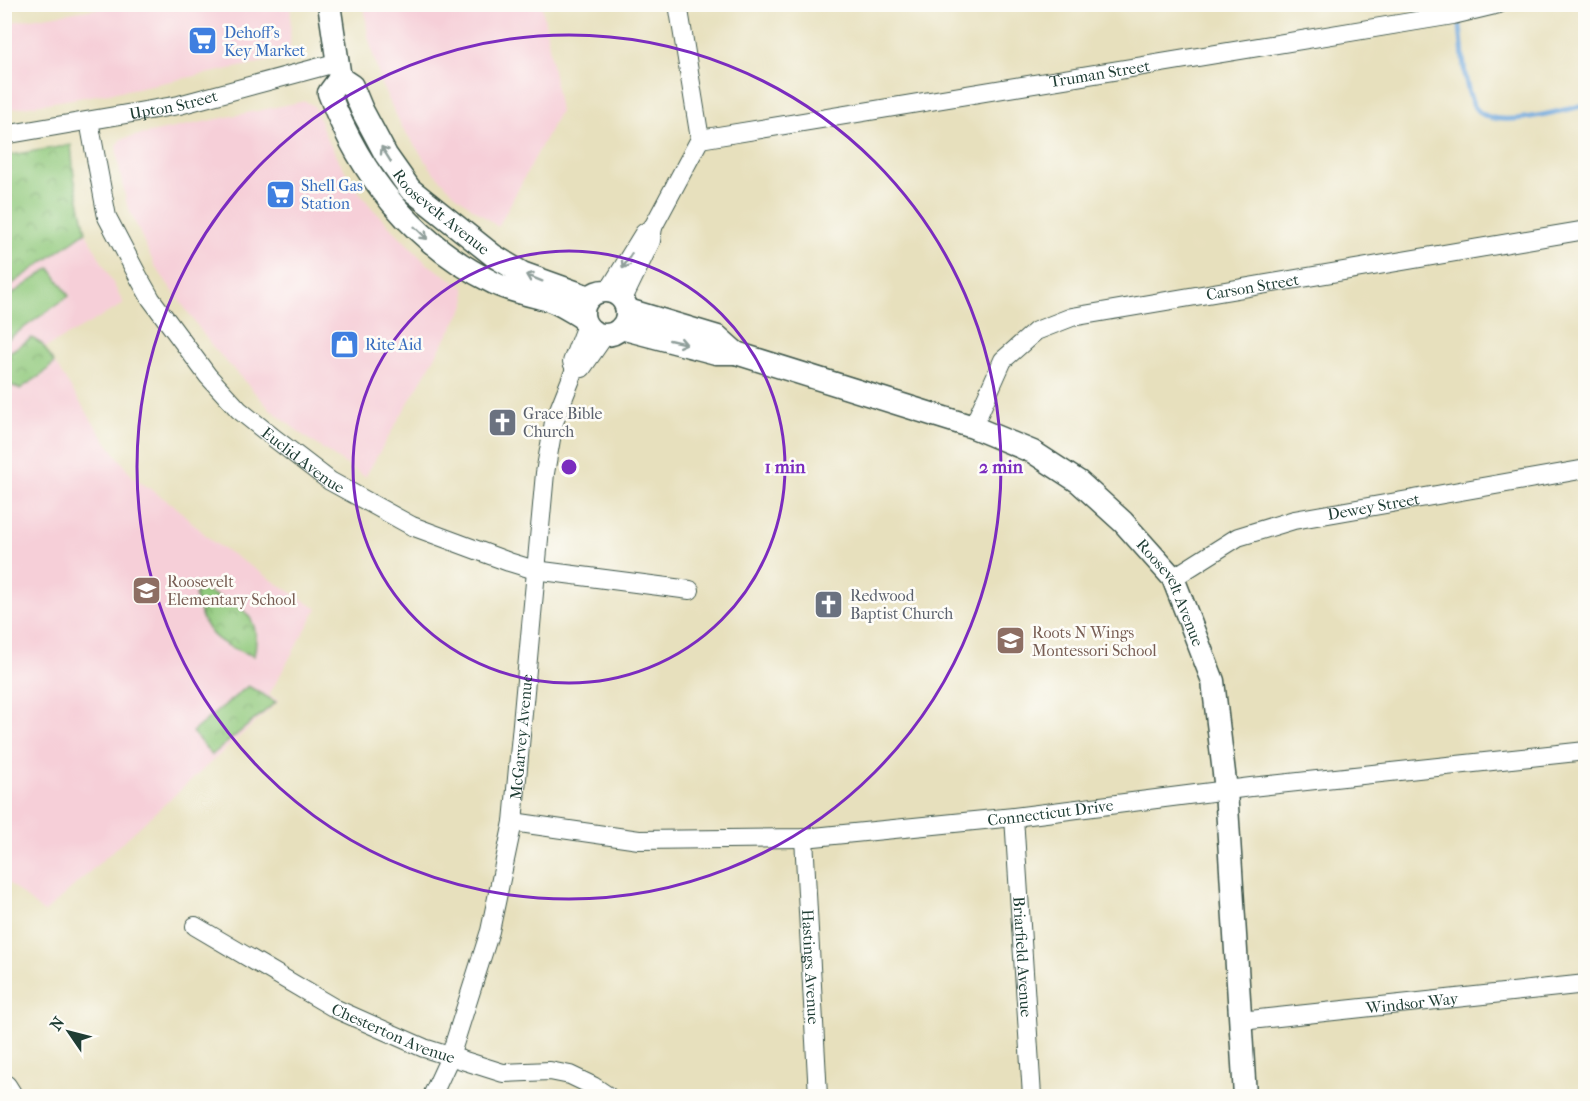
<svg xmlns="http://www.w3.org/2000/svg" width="1590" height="1101" font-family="'IM FELL French Canon',serif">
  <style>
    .built { fill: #f6cfd8 }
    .park { fill: url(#park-crowns); stroke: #588358; stroke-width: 1.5 }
    .pitch { fill: #90c97c; stroke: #588358; stroke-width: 1.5 }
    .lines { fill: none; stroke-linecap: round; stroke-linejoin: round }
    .stream { stroke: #6da7dd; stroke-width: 5 }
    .minor-casing { stroke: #3d5549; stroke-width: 20 }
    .tertiary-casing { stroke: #3d5549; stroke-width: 25 }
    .secondary-casing { stroke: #3d5549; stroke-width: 28 }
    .minor { stroke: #fff; stroke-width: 18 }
    .tertiary { stroke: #fff; stroke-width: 22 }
    .secondary { stroke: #fff; stroke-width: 26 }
    .oneway { stroke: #8f9e9a }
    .ring { fill: none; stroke: #7b2cbf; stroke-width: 3 }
    .labels { text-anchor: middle; stroke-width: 5; stroke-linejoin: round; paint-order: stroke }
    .shop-label { font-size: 16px; fill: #366cbe; stroke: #fdfcf7; text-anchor: start }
    .street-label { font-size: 16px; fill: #1f3d34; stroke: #fdfcf7 }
    .worship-label { font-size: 16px; fill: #5b616d; stroke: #fdfcf7; text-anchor: start }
    .education-label { font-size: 16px; fill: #785e54; stroke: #fdfcf7; text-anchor: start }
    .centre { fill: #7b2cbf; stroke: #fdfcf7; stroke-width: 3 }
    .ring-label { font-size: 18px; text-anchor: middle; font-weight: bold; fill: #7b2cbf; stroke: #fdfcf7; stroke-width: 5; stroke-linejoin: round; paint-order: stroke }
  </style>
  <defs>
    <pattern id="park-crowns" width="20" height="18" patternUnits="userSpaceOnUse" patternTransform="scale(1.5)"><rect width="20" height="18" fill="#90c97c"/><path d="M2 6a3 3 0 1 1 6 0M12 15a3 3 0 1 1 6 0" fill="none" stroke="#75a466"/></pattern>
  </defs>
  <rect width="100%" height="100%" fill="#fdfcf7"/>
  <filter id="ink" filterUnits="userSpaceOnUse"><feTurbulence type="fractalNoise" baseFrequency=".0167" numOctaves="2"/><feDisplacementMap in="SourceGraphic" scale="12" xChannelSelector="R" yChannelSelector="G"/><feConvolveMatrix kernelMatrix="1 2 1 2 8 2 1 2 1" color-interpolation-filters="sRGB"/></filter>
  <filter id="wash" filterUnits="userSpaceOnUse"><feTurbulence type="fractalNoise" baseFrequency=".008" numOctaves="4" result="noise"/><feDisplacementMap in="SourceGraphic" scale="24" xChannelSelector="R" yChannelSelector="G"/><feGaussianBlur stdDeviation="1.35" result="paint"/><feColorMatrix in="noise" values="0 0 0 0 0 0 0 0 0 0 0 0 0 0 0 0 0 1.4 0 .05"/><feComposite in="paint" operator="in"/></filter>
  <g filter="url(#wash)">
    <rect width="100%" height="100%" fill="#e7e0bd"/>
    <path class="built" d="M 291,4 L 290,49 L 285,56 L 274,60 L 127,90 L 5,110 L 5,23 L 120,5 Z
      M 364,5 L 542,5 L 560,111 L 498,227 L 458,197 L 434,173 L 402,127 L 381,84 L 368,36 Z
      M 305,101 L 314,106 L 327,139 L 352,183 L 372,208 L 426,263 L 465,288 L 466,304 L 365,477 L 305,437 L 269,408 L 211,345 L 155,266 L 127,205 L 120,173 L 116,146 L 121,139 Z
      M 86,232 L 124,304 L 45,348 L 100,433 L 133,477 L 175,506 L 213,542 L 317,609 L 269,695 L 279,701 L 44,913 L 5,880 L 4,289 Z"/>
    <path class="park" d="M 71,145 L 74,177 L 86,232 L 5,289 L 5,156 Z
      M 32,338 L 42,344 L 54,363 L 43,374 L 20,389 L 5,383 L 5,355 Z
      M 200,589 C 236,604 264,611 254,656 C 216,643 204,635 195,595 Z
      M 248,686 L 276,702 L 212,755 L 192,732 Z"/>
    <path class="pitch" d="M 50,268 L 69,296 L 5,341 L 5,299 Z"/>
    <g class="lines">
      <path class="stream" d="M 1460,26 C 1463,50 1463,82 1473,104 C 1487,135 1559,110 1586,105"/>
    </g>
  </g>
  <g filter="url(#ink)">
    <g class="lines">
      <defs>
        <g id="minor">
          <path id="s1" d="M 89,121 L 107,217 L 138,276 L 151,299 L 208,376 L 239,410 L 274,438 L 330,481 L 412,526 L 509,562 L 535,570 L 690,590"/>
          <path id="s2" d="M 4,135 L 179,105 L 339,62"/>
          <path id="s3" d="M 700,139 L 1453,15 L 1499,4"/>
          <path d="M 653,227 L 700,139 L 678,4"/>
          <path d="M 609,290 L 644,233 L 653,227 L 651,241 L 623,299"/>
          <path d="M 586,325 L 572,362 L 575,369 L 582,368 L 605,335"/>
          <path id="s4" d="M 973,427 L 1003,360 L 1036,331 L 1072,317 L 1586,230"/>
          <path id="s5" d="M 1173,578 L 1238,537 L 1294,520 L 1586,469"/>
          <path id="s6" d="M 1014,817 L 1032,1096"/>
          <path id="s7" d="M 513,822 L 639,840 L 804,838 L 1014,817 L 1251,787 L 1586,751"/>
          <path id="s8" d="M 804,838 L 818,1096"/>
          <path id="s9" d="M 195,926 L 336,1009 L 424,1048 L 503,1073 L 550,1071 L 570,1075 L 593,1086 L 608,1096"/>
          <path id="s10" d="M 1241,1021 L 1586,984"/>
          <path id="s11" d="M 432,1096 L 450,1057 L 490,931 L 513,822 L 545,473 L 554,422 L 575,369"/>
        </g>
        <g id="tertiary">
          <path d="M 329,4 L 340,78"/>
          <circle cx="605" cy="313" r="22"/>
          <path id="s12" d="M 583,318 C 572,312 559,302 546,299 C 529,295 510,291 494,283 C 414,244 360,175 329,93 L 340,78 L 352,86 L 362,110 L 386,155 L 410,189 L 494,256 L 522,273 L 589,297"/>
          <path d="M 621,328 L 716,353 L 736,353 L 718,337 L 628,310"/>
          <path id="s13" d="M 736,353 L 973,427 L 1033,452 L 1079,482 L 1123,522 L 1173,578 L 1213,681 L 1226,790 L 1245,1096"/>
        </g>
        <path id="secondary" d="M 4,1088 L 9,1096"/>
      </defs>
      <use href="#minor" class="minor-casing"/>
      <use href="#tertiary" class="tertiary-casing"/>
      <use href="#secondary" class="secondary-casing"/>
      <use href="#minor" class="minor"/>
      <use href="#tertiary" class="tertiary"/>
      <use href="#secondary" class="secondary"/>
    </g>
    <defs><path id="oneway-shaft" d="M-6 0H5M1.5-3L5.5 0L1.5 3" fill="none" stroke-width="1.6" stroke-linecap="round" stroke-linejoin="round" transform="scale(1.5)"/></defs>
    <g class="oneway">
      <use href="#oneway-shaft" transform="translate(386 154) rotate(-122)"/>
      <use href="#oneway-shaft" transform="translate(421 233) rotate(44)"/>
      <use href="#oneway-shaft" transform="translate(627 261) rotate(121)"/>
      <use href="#oneway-shaft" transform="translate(534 278) rotate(-158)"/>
      <use href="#oneway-shaft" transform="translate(678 342) rotate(13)"/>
    </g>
  </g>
  <g class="ring">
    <circle cx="569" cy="467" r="216"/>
    <circle cx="569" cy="467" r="432"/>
  </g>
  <defs>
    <symbol id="supermarket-square" viewBox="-11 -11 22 22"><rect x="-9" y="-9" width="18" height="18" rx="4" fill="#3f7fe0" stroke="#fdfcf7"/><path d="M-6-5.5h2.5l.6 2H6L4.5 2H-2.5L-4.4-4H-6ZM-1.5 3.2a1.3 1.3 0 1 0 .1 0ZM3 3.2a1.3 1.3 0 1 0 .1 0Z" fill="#fff"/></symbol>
    <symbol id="shop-square" viewBox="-11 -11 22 22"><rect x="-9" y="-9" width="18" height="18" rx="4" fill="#3f7fe0" stroke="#fdfcf7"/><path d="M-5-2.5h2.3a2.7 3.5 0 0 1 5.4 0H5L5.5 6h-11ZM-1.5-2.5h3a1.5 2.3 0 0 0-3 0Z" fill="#fff"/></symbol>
    <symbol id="church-square" viewBox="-11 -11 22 22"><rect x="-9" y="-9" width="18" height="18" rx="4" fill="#6b7280" stroke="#fdfcf7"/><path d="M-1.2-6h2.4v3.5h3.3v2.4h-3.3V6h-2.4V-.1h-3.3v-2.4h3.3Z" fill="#fff"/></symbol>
    <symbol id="school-square" viewBox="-11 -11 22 22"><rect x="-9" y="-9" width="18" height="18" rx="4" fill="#8d6e63" stroke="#fdfcf7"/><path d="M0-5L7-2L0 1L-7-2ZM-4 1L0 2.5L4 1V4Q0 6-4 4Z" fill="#fff"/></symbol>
  </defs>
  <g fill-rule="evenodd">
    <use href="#supermarket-square" x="186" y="24" width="33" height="33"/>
    <use href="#supermarket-square" x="264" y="178" width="33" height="33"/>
    <use href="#shop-square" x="328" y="328" width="33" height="33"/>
    <use href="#church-square" x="486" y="406" width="33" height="33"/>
    <use href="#school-square" x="130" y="574" width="33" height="33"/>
    <use href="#church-square" x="812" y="588" width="33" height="33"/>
    <use href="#school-square" x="994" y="624" width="33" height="33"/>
  </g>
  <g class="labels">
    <g class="shop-label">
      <text x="224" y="38">Dehoff's<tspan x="224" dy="18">Key Market</tspan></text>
      <text x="301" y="191">Shell Gas<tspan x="301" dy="18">Station</tspan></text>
      <text x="365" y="350">Rite Aid</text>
    </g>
    <g class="street-label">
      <text dy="6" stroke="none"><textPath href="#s3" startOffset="405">Truman Street</textPath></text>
      <text dy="6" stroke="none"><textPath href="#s2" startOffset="172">Upton Street</textPath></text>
      <text dy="6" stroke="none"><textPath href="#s12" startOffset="544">Roosevelt Avenue</textPath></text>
      <text dy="6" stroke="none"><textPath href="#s4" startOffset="339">Carson Street</textPath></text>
      <text dy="6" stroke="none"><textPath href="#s1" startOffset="414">Euclid Avenue</textPath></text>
      <text dy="6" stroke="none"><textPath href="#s5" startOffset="216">Dewey Street</textPath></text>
      <text dy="6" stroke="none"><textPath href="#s13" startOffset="514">Roosevelt Avenue</textPath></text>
      <text dy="6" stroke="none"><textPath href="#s11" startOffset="372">McGarvey Avenue</textPath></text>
      <text dy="6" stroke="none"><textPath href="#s7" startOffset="540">Connecticut Drive</textPath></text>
      <text dy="6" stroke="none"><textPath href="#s6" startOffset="140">Briarfield Avenue</textPath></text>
      <text dy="6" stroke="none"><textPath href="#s8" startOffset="129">Hastings Avenue</textPath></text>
      <text dy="6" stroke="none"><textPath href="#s10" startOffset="172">Windsor Way</textPath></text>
      <text dy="6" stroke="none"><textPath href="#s9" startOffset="226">Chesterton Avenue</textPath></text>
    </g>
    <g class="worship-label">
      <text x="523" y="419">Grace Bible<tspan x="523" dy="18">Church</tspan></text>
      <text x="850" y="601">Redwood<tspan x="850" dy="18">Baptist Church</tspan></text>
    </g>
    <g class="education-label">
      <text x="167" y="587">Roosevelt<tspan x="167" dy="18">Elementary School</tspan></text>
      <text x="1032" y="638">Roots N Wings<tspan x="1032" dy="18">Montessori School</tspan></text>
    </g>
  </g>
  <circle cx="569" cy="467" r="9" class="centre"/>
  <g class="ring-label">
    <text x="785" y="473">1 min</text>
    <text x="1001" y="473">2 min</text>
  </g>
  <rect width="1590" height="1101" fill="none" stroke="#fdfcf7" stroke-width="24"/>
  <g transform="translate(69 1032) rotate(305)" stroke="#fdfcf7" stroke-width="4.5" paint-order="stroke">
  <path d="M0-4.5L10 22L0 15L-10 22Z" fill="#1f3d34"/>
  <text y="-9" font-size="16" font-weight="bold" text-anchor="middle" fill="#1f3d34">N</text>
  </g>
</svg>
